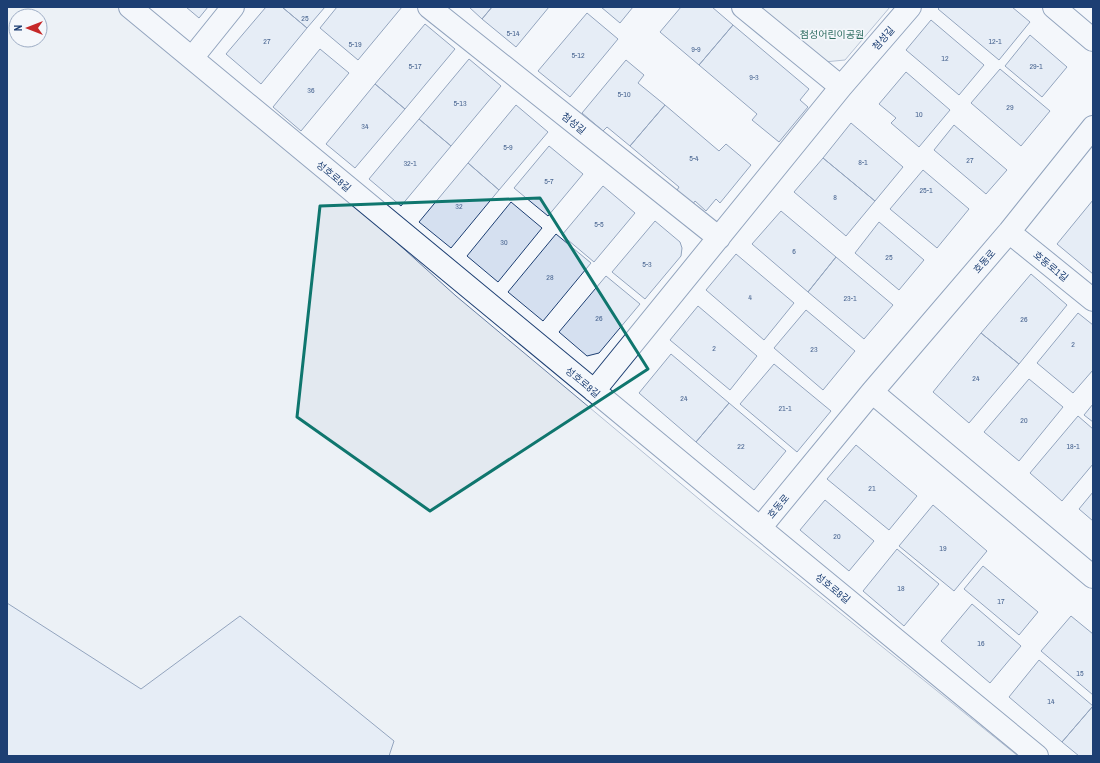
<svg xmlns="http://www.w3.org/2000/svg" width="1100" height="763" font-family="'Archivo Narrow','Noto Sans KR',sans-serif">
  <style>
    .green { fill: #e3e9f0; stroke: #687fa3; fill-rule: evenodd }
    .building { fill: #d5e0f0; stroke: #1d3f73 }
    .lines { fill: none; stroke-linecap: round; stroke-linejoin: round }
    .minor-casing { stroke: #1d3f73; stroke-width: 24 }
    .minor { stroke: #f4f7fb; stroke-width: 22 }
    .marked { fill: none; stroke: #0f766e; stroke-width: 3; stroke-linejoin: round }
    .labels { text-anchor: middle; stroke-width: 3; stroke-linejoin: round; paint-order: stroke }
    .number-label { font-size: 8px; fill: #4b6792 }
    .park-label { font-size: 10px; fill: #2c6c60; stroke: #f4f7fb }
    .street-label { font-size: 10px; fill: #1d3f73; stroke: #f4f7fb }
  </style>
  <rect width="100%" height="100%" fill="#f4f7fb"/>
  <path class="green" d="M 7,7 L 120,7 L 221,84 L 456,296 L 711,509 L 1018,756 L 7,756 ZM 16,16 L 40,16 L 40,40 L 16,40 Z
    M 758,7 L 890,7 L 845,60 L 824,62 Z"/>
  <path class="building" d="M 186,7 L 208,7 L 199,18 Z
    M 266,7 L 282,7 L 307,28 L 261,84 L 226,54 Z
    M 282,7 L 325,7 L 307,28 Z
    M 337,7 L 402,7 L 358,60 L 320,28 Z
    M 469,7 L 492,7 L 482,19 Z
    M 492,7 L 549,7 L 516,47 L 482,19 Z
    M 601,7 L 633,7 L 620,23 Z
    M 681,7 L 712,7 L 733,25 L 699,65 L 660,32 Z
    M 940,7 L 1012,7 L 1030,22 L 999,60 L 938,9 Z
    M 587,13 L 618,39 L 570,97 L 538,71 Z
    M 931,20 L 984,65 L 959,95 L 906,50 Z
    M 425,24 L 455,49 L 405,109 L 375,84 Z
    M 733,25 L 809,89 L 800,100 L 808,107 L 779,142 L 752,120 L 757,114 L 699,65 Z
    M 1030,35 L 1067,67 L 1042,97 L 1005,66 Z
    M 320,49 L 349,73 L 301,131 L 273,107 Z
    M 469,59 L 501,86 L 451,146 L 419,119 Z
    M 626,60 L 644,75 L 638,83 L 665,105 L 630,146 L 607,127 L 603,131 L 582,113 Z
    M 1000,69 L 1050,111 L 1021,146 L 971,103 Z
    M 906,72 L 950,110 L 919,147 L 891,123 L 896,118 L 879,104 Z
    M 375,84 L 405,109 L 355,168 L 326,144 Z
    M 516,105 L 548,132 L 499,190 L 468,163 Z
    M 665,105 L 719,151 L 726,144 L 751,165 L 720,203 L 716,199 L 706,211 L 695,201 L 692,205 L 676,192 L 679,187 L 630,146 Z
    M 419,119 L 451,146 L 401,206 L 369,179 Z
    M 851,123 L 903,167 L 875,201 L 823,158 Z
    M 954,125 L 1007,170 L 986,194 L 934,150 Z
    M 549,146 L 583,174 L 548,216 L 514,188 Z
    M 823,158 L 875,201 L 846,236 L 794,192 Z
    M 468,163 L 499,190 L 451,248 L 419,222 Z
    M 923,170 L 969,209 L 937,248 L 890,209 Z
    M 603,186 L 635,213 L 594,262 L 562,235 Z
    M 1093,200 L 1093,274 L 1057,244 Z
    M 511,202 L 542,228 L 498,282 L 467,256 Z
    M 781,211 L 836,257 L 808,292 L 752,244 Z
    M 655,221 L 680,242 L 682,248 L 681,256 L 645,299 L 612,272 Z
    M 879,222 L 924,260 L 899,290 L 855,253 Z
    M 556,234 L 591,263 L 543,321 L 508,292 Z
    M 736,254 L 794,303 L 764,340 L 706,290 Z
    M 836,257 L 893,305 L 864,339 L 808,292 Z
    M 1031,274 L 1067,305 L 1019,364 L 981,333 Z
    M 606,276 L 640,304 L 599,353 L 587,356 L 559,332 Z
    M 698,306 L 757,356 L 730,390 L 670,340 Z
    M 806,310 L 855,351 L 823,390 L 774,348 Z
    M 1078,313 L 1093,325 L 1093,370 L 1073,393 L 1037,363 Z
    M 981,333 L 1019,364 L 969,423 L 933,392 Z
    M 671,354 L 729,403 L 696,442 L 639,393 Z
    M 774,364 L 831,411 L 797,452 L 740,404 Z
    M 1029,379 L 1063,407 L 1019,461 L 984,432 Z
    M 729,403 L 786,451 L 754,490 L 696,442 Z
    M 1093,404 L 1093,422 L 1084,415 Z
    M 1078,416 L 1093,429 L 1093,464 L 1062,501 L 1030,473 Z
    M 856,445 L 917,496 L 889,530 L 827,479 Z
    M 1093,492 L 1093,521 L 1079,509 Z
    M 825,500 L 874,541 L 849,571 L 800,530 Z
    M 933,505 L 987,551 L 954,591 L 899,546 Z
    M 897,549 L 939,584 L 904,626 L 863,591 Z
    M 983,566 L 1038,612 L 1019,635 L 964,589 Z
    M 7,603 L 141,689 L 240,616 L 394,741 L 389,756 L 7,756 Z
    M 972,604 L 1021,646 L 990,683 L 941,641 Z
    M 1071,616 L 1093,634 L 1093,695 L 1041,651 Z
    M 1039,660 L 1093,706 L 1062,742 L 1009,697 Z
    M 1093,706 L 1093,756 L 1079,756 L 1062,742 Z"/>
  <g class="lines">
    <defs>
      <path id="minor" d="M 130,7 L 760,528 L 1037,756
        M 429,7 L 719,238
        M 743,7 L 841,87
        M 1054,7 L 1093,40
        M 192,58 L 233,7
        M 1009,232 L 1093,300
        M 594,391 L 841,87 L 910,7
        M 872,392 L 1093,577
        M 760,528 L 872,392 L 1009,232 L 1093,127"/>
    </defs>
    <use href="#minor" class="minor-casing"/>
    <use href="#minor" class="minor"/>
  </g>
  <path d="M0 0H1100V763H0ZM 540,198 L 648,369 L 430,511 L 297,417 L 320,206 Z" fill="#f4f7fb" fill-opacity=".55" fill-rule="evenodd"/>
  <path class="marked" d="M 540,198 L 648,369 L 430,511 L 297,417 L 320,206 Z"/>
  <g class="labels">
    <g class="number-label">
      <text x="305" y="21">25</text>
      <text x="513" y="36">5-14</text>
      <text x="267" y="44">27</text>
      <text x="995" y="44">12-1</text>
      <text x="355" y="47">5-19</text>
      <text x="696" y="52">9-9</text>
      <text x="578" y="58">5-12</text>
      <text x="945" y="61">12</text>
      <text x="415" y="69">5-17</text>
      <text x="1036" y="69">29-1</text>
      <text x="754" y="80">9-3</text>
      <text x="311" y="93">36</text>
      <text x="624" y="97">5-10</text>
      <text x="460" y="106">5-13</text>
      <text x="1010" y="110">29</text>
      <text x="919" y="117">10</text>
      <text x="365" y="129">34</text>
      <text x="508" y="150">5-9</text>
      <text x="694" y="161">5-4</text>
      <text x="970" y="163">27</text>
      <text x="863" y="165">8-1</text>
      <text x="410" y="166">32-1</text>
      <text x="549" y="184">5-7</text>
      <text x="926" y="193">25-1</text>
      <text x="835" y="200">8</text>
      <text x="459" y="209">32</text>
      <text x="599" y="227">5-5</text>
      <text x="504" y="245">30</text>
      <text x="794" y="254">6</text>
      <text x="889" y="260">25</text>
      <text x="647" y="267">5-3</text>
      <text x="550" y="280">28</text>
      <text x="750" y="300">4</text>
      <text x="850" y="301">23-1</text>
      <text x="599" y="321">26</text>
      <text x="1024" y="322">26</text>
      <text x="1073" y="347">2</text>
      <text x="714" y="351">2</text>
      <text x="814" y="352">23</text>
      <text x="976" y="381">24</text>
      <text x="684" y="401">24</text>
      <text x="785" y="411">21-1</text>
      <text x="1024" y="423">20</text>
      <text x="741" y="449">22</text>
      <text x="1073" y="449">18-1</text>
      <text x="872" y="491">21</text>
      <text x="837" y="539">20</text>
      <text x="943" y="551">19</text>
      <text x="901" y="591">18</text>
      <text x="1001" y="604">17</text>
      <text x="981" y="646">16</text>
      <text x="1080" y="676">15</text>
      <text x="1051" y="704">14</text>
    </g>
    <g class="park-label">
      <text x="832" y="38">첨성어린이공원</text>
    </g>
    <g class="street-label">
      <text transform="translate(883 38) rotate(-49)" y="4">첨성길</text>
      <text transform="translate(574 123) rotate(39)" y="4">첨성길</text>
      <text transform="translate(334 176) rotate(40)" y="4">성호로8길</text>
      <text transform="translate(984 261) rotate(-49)" y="4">호동로</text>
      <text transform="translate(1051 266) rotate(39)" y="4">호동로1길</text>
      <text transform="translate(583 382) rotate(40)" y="4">성호로8길</text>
      <text transform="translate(778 506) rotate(-50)" y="4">호동로</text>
      <text transform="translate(833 588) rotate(39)" y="4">성호로8길</text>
    </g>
  </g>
  <rect width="1100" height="763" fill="none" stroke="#1d3f73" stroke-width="16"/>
  <g transform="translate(28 28) rotate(270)"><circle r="19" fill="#f4f7fb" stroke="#9eadc5"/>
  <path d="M0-3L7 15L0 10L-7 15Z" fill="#c62828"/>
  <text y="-6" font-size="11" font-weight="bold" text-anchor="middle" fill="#1d3f73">N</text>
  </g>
</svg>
